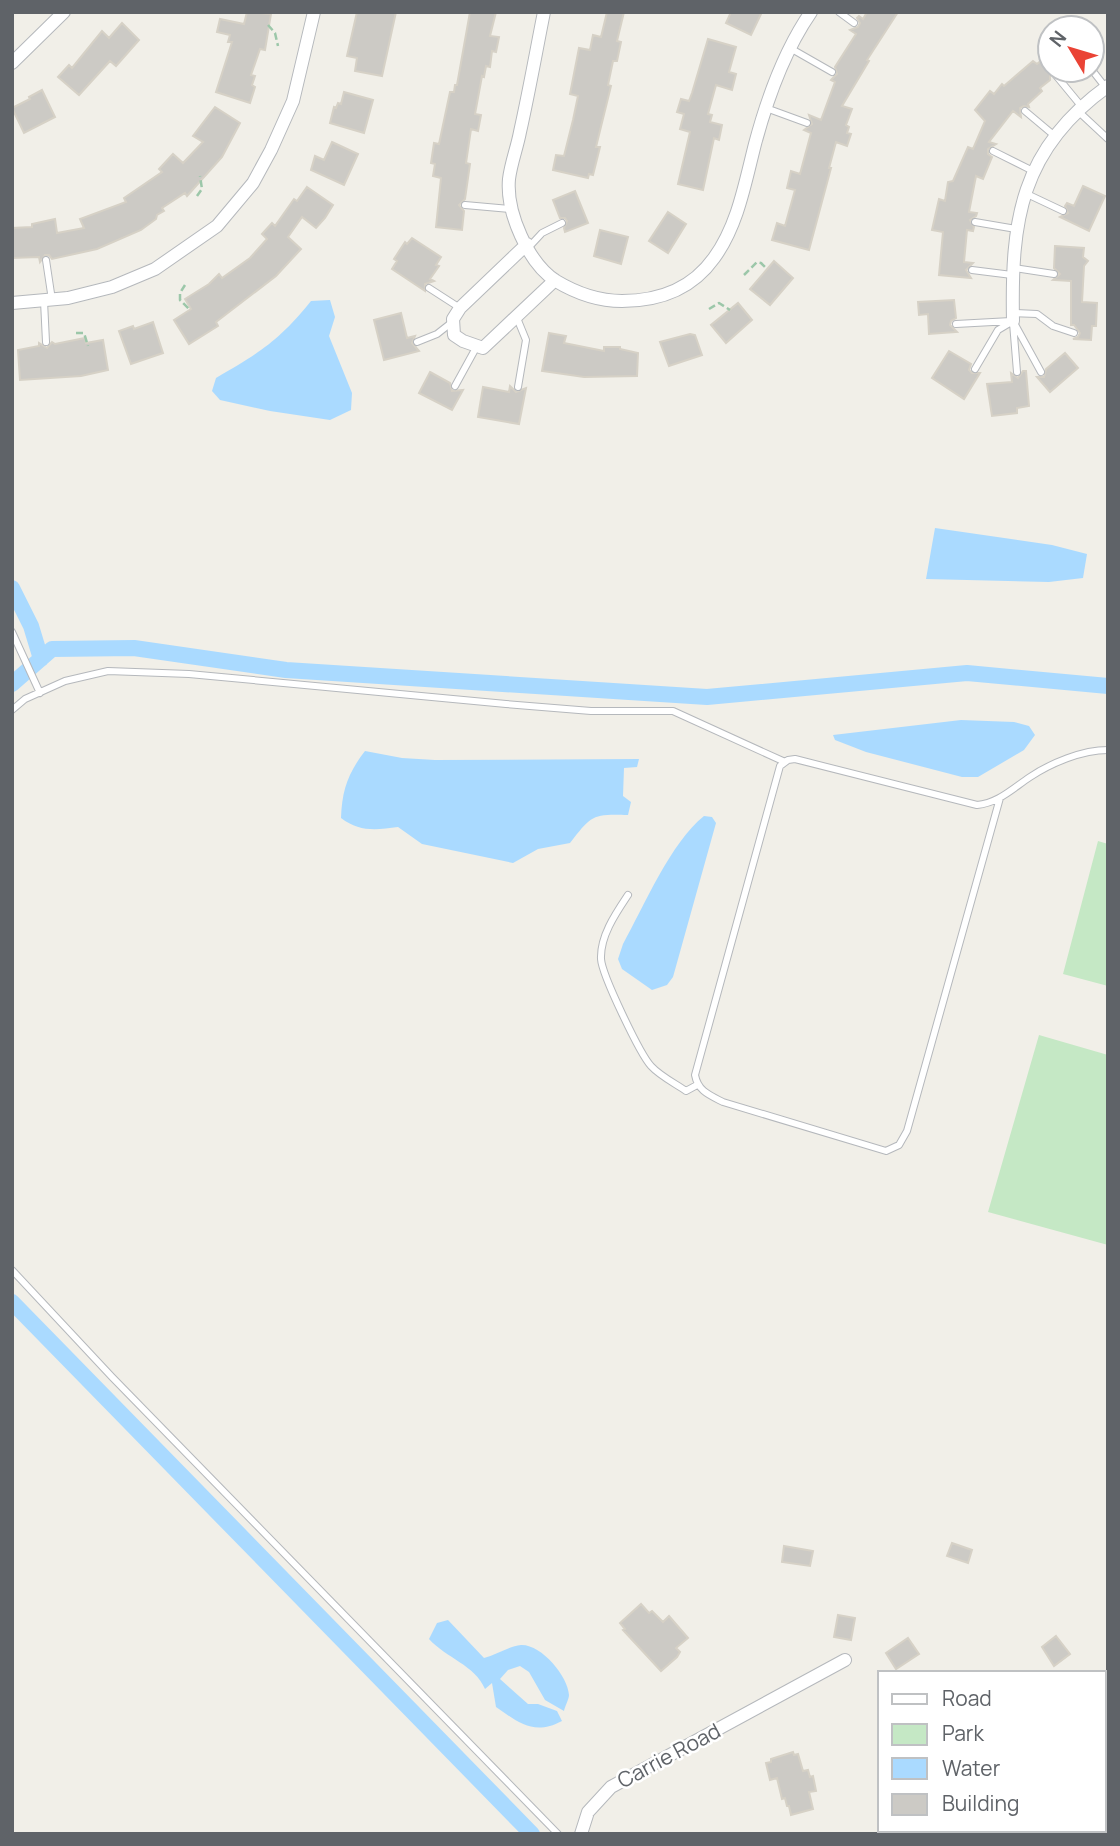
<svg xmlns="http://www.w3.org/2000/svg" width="1120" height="1846" font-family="Manrope,sans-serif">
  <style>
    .green { fill: #c5e8c5 }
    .water { fill: #aadaff }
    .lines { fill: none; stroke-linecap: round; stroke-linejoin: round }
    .canal { stroke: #aadaff; stroke-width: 16 }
    .building { fill: #cccac5; stroke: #d6d1c6; stroke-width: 2 }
    .service-casing { stroke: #b5b8bc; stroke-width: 8 }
    .minor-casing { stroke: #b5b8bc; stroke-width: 14 }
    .path { stroke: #9cc7a9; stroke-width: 2.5; stroke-dasharray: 7 3.5; stroke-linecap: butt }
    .service { stroke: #fff; stroke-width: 6 }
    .minor { stroke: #fff; stroke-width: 12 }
    .labels { text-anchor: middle; stroke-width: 5; stroke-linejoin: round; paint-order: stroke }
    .street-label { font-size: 21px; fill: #5f6368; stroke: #fff }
  </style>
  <rect width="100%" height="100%" fill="#f1efe8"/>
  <path class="green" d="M 1098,841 L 1108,844 L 1108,986 L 1063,974 Z
    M 1039,1035 L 1108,1055 L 1108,1245 L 988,1212 Z"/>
  <path class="water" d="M 330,300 L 335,317 L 329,336 L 352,393 L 351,410 L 330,420 L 270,411 L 220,400 L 212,391 L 216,378 C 259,353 279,341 311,301 Z
    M 935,528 L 1052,545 L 1087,554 L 1083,578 L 1049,582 L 926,579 Z
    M 961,720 L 1014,722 L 1029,726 L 1035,735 L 1024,750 L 978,777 L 962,777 L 866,752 L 835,740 L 833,735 Z
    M 365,751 L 402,758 L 435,760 L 639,759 L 637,767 L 624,768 L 623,796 L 631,802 L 628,815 C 592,814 592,815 570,843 L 538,849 L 513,863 L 422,844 L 398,827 C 376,830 359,832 341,818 C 342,790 348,773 365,751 Z
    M 704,816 L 712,817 L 716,823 L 673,977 L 667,985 L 652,990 L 622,969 L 618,959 L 623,944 C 644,906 671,842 704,816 Z
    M 448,1620 L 484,1658 C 496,1655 509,1646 521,1645 C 541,1644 568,1676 569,1695 C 569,1699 565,1706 564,1711 L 545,1700 L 529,1672 L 520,1666 L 508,1670 L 500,1679 L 528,1704 L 538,1704 L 557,1711 L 562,1721 C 534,1736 519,1723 496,1707 L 492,1683 L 485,1689 C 475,1665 446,1658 429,1639 L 437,1623 Z"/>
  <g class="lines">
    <path class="canal" d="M 12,588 L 31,626 L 41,659
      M 12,684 L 52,649 L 134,648 L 286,670 L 707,697 L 967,673 L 1108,686
      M 12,1302 L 532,1834"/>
  </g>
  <path class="building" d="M 247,12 L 271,14 L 265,50 L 260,49 L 251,75 L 255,76 L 252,85 L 255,87 L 250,103 L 216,92 L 232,42 L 228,42 L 230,35 L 217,32 L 220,19 L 244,24 Z
    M 357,12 L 396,12 L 382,76 L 355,71 L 357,58 L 347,56 Z
    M 470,12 L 496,12 L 490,36 L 499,37 L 496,52 L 492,51 L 490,67 L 486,66 L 484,77 L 482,76 L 475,114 L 481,115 L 478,131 L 471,129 L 466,163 L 470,164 L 465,199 L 459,205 L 464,211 L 462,230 L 436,227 L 441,178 L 433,176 L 435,164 L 431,163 L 434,143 L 439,144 L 450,92 L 454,92 L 455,85 L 457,85 Z
    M 607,12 L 624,12 L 617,41 L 621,42 L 617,61 L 613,61 L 608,85 L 611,86 L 596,147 L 600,147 L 593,175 L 589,174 L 588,178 L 553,170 L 556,155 L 564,156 L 573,120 L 578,96 L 570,94 L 579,48 L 590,50 L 593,35 L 601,37 Z
    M 731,12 L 762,12 L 751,35 L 726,23 Z
    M 867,12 L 898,12 L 867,60 L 869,61 L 842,106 L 852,109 L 846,125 L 849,127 L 847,133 L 851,134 L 847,146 L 836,142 L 829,168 L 831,168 L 809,250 L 772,240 L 777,223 L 785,226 L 795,190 L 787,188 L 791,171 L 800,174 L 811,133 L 804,130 L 812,124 L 809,115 L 821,120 L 835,82 L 831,80 L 837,74 L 835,67 L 856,34 L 850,30 L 858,27 L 860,23 L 857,18 L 859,16 L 863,19 Z
    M 122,23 L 139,40 L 116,66 L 110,61 L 79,95 L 58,77 L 69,65 L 72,68 L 102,31 L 109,38 Z
    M 708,39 L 736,47 L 729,72 L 736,74 L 732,90 L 716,85 L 708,114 L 712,115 L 710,122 L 722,125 L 719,140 L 714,138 L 703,190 L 678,184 L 690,132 L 680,129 L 684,114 L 677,112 L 681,99 L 689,101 L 692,93 Z
    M 1050,53 L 1050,80 L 1040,88 L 1042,91 L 1028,104 L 1029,107 L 1024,106 L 1020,108 L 1021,117 L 1013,111 L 989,142 L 996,144 L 988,149 L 988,154 L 992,157 L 983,179 L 976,176 L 969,212 L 977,213 L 976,216 L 970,220 L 974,227 L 973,231 L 967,230 L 964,262 L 973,263 L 966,270 L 971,278 L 939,275 L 943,232 L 932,230 L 939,199 L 945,201 L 948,182 L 953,181 L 968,147 L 973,149 L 985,121 L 975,110 L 990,91 L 994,94 L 1002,84 L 1004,86 L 1033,61 L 1037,64 Z
    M 42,90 L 55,117 L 24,133 L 12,108 L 30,99 L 29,97 Z
    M 344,92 L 373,100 L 364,133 L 330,123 L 334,107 L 336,108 L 338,103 L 341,104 Z
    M 215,107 L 240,123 L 222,157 L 187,196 L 185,193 L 162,208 L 164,211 L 157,215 L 156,219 L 141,230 L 97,249 L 52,259 L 49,255 L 45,255 L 40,262 L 39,257 L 12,258 L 12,228 L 32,227 L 32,224 L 55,219 L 57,233 L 84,228 L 80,219 L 126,202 L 124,198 L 162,172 L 159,169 L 173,154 L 183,163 L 203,142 L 193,136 Z
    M 332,142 L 358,154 L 344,185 L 311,170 L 315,156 L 324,160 Z
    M 1083,186 L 1105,196 L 1089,231 L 1060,217 L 1068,213 L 1065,206 L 1067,203 L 1074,206 Z
    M 307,187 L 333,205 L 325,218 L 316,228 L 302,217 L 288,237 L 301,249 L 276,276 L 216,322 L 218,326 L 189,344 L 174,320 L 191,309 L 185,299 L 209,284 L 219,274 L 222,278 L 250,258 L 267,239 L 262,234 L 272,223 L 275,226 L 294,199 L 297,201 Z
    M 575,191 L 588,223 L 565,232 L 564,228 L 567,221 L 565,218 L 560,218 L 553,200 Z
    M 668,212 L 686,224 L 668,253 L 649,241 Z
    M 600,230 L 628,237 L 621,264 L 594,256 Z
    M 412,238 L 441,257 L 436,265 L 439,266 L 430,279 L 434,281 L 425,284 L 425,291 L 392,269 L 397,261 L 394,259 L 405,242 L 407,244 Z
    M 1055,246 L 1084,248 L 1083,257 L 1088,261 L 1084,266 L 1082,302 L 1097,303 L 1096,326 L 1092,326 L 1091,340 L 1073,339 L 1078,337 L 1080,333 L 1074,325 L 1071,325 L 1071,281 L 1053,280 L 1060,274 L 1054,268 Z
    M 774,261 L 793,278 L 770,305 L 750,289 Z
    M 954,300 L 956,318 L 951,321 L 950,325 L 957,332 L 929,334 L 928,314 L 919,315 L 918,302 Z
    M 738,303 L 752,320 L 726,343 L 711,325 Z
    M 401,313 L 407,338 L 415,336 L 412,343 L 419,351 L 384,360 L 374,320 Z
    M 153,322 L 163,353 L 131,364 L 119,331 L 133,326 L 134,329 Z
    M 549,333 L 566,336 L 564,343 L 604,351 L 604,347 L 620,347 L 620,349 L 638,353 L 637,376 L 584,377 L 542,371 Z
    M 690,334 L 695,335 L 702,355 L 669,366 L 660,342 Z
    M 85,338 L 86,343 L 103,340 L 108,370 L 81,376 L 20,380 L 18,350 L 39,346 L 39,343 L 47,348 L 52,342 L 55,344 Z
    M 949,351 L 971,364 L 969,370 L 972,373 L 980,373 L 964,399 L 932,378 Z
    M 1065,353 L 1078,368 L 1050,392 L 1037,377 L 1044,377 L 1046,369 Z
    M 1023,371 L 1026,371 L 1029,406 L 1017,408 L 1017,413 L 992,416 L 987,384 L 1012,382 L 1011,373 L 1018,378 Z
    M 430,372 L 450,383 L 452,391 L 463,390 L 452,410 L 419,393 Z
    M 510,386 L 516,392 L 526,388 L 519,424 L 478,417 L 483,387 L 509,392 Z
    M 952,1543 L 972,1550 L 968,1563 L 947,1556 Z
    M 784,1546 L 813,1551 L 810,1566 L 782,1562 Z
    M 641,1604 L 649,1613 L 652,1611 L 663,1622 L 669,1616 L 688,1638 L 676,1648 L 680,1652 L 677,1657 L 661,1671 L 623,1630 L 625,1629 L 620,1623 Z
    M 838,1615 L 855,1618 L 851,1640 L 834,1637 Z
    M 1056,1636 L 1070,1654 L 1054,1666 L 1042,1647 Z
    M 908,1638 L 919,1654 L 896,1669 L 886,1653 Z
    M 793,1752 L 794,1755 L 798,1754 L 803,1771 L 808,1770 L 810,1777 L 813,1776 L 816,1791 L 809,1792 L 813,1809 L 791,1815 L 789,1806 L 787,1806 L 785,1798 L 782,1799 L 777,1778 L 770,1780 L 766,1763 L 771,1762 L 771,1759 Z"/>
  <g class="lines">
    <defs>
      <path id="service" d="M 839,12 L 854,23
        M 790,48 L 832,72
        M 1092,70 L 1106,88
        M 1054,73 L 1082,107
        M 766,108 L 807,123
        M 1025,111 L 1056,137
        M 1079,112 L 1108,139
        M 993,151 L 1033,171
        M 1027,194 L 1063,211
        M 465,205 L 510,209
        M 975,222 L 1016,229
        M 529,247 L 542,233 L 562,223
        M 46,260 L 52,300
        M 1014,268 L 1054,274
        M 972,270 L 1012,275
        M 429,288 L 460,308
        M 44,301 L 46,342
        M 1013,313 L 1037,314 L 1053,326 L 1074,333
        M 517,318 L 526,340 L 518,387
        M 1013,321 L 1041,372
        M 1013,323 L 1017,372
        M 956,324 L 1011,321
        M 417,342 L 437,334 L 451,323
        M 975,369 L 998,330 L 1013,321
        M 455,386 L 477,346
        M 12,632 L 40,693
        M 12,710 L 25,699 L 65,681 L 108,671 L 189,674 L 506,704 L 591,711 L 673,711 L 785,762
        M 1000,798 L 907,1131 L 899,1145 L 886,1151 L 723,1102 C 709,1095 698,1091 695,1075 L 780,766 L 788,760 L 795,759 L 977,805 C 998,803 1012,789 1030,777 C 1051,763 1082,750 1108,750
        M 628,895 C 616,913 600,936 601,959 C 602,975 640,1054 651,1066 C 660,1076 676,1084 686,1091 L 697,1085
        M 12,1270 L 112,1377 L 558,1834"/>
      <path id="minor" d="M 544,12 C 536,52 529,92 520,132 C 517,148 511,163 509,179 C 506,212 528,263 556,281 C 576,293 599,301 622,301 C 659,301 692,289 714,258 C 738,225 745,183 755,144 C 767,99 784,51 811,12
        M 12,63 L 64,12
        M 527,244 L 460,308 L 453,319 L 454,335 L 463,341 L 483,348 L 555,280
        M 12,303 L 68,298 L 112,287 L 155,269 L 217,226 L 253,183 L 271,150 L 293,101 L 314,12
        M 1013,321 C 1011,221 1020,149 1108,86
        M 581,1834 L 588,1812 L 611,1787 L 845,1660"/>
    </defs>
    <use href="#service" class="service-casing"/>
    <use href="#minor" class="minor-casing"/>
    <path class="path" d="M 268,25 L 275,33 L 278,46
      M 197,196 L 202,189 L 200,176
      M 744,275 L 757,262 L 761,263 L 767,269
      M 185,285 L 180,293 L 180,300 L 190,310
      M 709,309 L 719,303 L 730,310
      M 76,333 L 84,333 L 88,346"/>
    <use href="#service" class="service"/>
    <use href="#minor" class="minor"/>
  </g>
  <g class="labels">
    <g class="street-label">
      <text transform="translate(669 1756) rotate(-28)" y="7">Carrie Road</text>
    </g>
  </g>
  <rect width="1120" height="1846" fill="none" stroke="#5f6368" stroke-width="28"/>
  <rect x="878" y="1671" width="228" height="161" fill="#ffffff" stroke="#bfc1c3" stroke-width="2"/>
  <rect x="892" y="1694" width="35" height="10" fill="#ffffff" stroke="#bfc1c3" stroke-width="2"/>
  <text x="942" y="1706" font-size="21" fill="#5f6368">Road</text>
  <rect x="892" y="1724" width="35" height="21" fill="#c5e8c5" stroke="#bfc1c3" stroke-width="2"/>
  <text x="942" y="1741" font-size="21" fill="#5f6368">Park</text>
  <rect x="892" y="1758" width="35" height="21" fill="#aadaff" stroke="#bfc1c3" stroke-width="2"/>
  <text x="942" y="1776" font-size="21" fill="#5f6368">Water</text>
  <rect x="892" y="1794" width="35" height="21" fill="#cccac5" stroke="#bfc1c3" stroke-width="2"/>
  <text x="942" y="1811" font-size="21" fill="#5f6368">Building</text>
  <g transform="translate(1071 49) rotate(308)"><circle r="33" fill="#ffffff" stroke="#bfc1c3" stroke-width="2"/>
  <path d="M0-5L12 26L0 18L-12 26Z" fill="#ea4335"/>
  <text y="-10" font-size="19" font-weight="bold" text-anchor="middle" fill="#5f6368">N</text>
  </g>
</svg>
